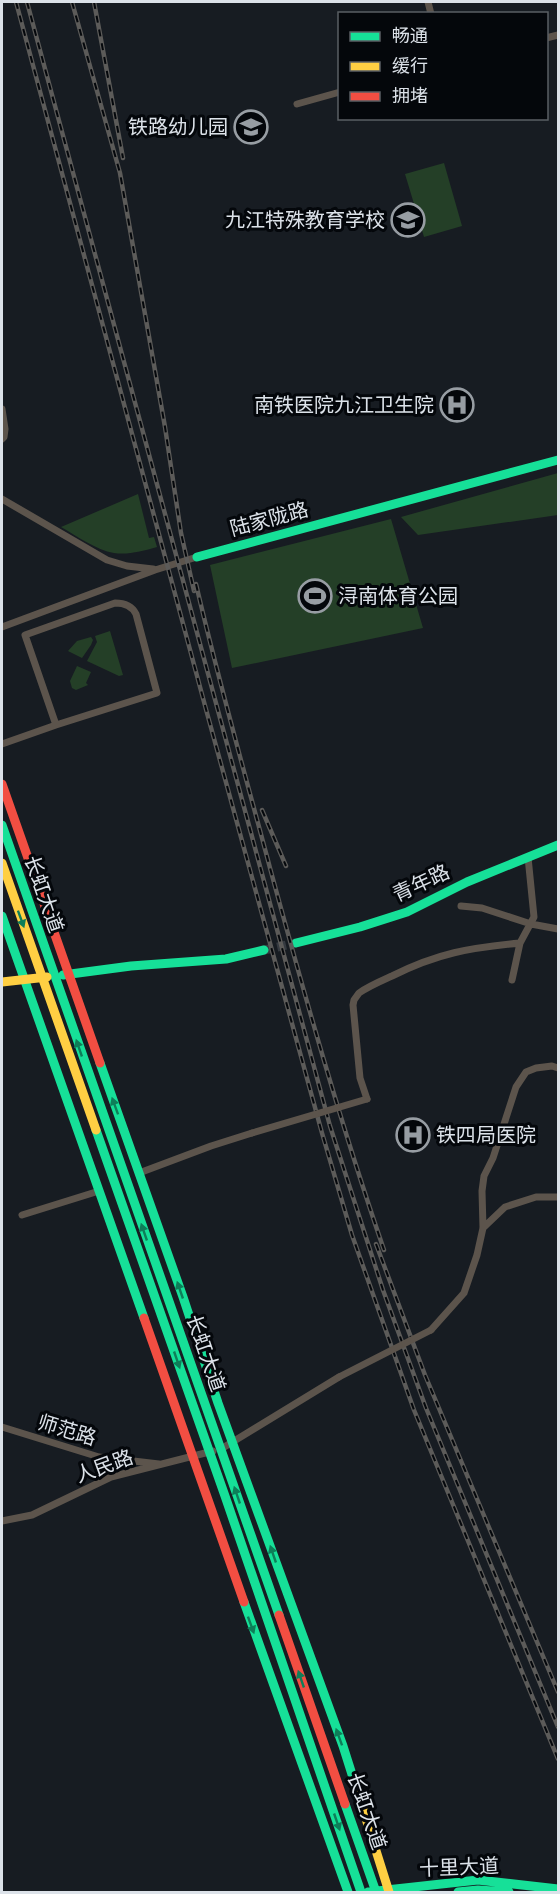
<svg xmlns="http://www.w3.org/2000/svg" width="560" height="1894" font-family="'Zilla Slab','Noto Sans SC',serif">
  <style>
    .green { fill: #243f27 }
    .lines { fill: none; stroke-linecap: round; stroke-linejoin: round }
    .secondary-tunnel { stroke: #353a40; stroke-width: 9; stroke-dasharray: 9 4.5; stroke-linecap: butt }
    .street { stroke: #5c544c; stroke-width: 7 }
    .fast { stroke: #16e098; stroke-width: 9 }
    .slow { stroke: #ffcf43; stroke-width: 9 }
    .jam { stroke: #f24e42; stroke-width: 9 }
    .rail-casing { stroke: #5c5b59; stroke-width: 4.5 }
    .rail { stroke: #04070b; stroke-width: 2; stroke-dasharray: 7; stroke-linecap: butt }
    .street-bridge { stroke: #5c544c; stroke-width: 7 }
    .oneway { fill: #0e7e59 }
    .labels { text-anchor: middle; stroke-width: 6; stroke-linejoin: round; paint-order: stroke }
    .poi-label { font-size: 20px; fill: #dce2e9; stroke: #04070b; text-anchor: end }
    .street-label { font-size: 20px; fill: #dce2e9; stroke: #04070b }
  </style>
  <rect width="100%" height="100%" fill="#171c22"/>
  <path class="green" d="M 444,163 L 462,226 L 424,237 L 405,174 Z
    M 558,473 L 558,515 L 418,535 L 401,517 Z
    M 138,494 L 149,538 L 154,537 L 157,547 C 143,551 128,555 114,553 C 96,550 77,536 61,527 Z
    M 391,519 L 423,628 L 232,668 L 210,565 Z
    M 110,631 L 123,675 L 119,676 L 87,661 L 97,642 L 95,636 Z
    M 91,637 L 93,640 L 91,645 L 82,658 L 68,651 L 77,641 Z
    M 77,666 L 91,672 L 86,683 L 88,685 L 76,690 L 72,688 L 70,681 Z"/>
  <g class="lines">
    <path class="secondary-tunnel" d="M 264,950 L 296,943"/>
    <path class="street" d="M 428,2 L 431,14
      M 546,38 L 558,35
      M 297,104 L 340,92
      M 2,409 L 5,429 L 4,437 L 2,439
      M 2,499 L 107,560 L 127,566 L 153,569
      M 2,627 L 155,570 L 197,557
      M 2,744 L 56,725 L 157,693 L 136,614 C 132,606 124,603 115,603 L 25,635 L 56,725
      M 461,906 L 482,908 L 531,924 L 558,929
      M 512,980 L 520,943 L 534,917 L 528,857
      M 367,1099 L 360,1078 L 353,1005 L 354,1000 L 359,993 C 369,986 381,981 392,976 C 438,953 469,948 520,943
      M 139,1173 L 211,1146 L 252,1133
      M 22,1215 L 99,1191
      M 483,1228 L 505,1207 L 536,1197 L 558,1197
      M 431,1330 L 464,1293 L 477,1255 L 483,1228 L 482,1191 L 484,1176 L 493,1158 L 516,1087 L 526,1072 L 536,1068 L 552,1066 L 558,1068
      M 2,1427 L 99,1457 L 159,1464
      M 221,1449 L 339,1377
      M 2,1521 L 32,1515 L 111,1477 L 213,1451"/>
    <path class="fast" d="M 197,557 L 558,460
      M 2,825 L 279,1615
      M 2,916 L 144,1318
      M 296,943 L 360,927 L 407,912 L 467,882 L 558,845
      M 63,975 L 131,966 L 226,959 L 264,950
      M 100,1063 L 183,1297 L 218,1403 L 343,1746 L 356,1787
      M 96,1130 L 225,1496 L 361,1892
      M 244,1602 L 348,1892
      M 345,1804 L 376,1892
      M 368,1892 L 478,1880 L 558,1889
      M 458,1892 L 478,1890 L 509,1892"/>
    <path class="slow" d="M 2,863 L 96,1130
      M 2,982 L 47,977
      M 356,1787 L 389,1892"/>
    <path class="jam" d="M 2,784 L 100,1063
      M 144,1318 L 244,1602
      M 279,1615 L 345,1804"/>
    <defs>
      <path id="rail" d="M 16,2 L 207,713 L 322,1133 L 352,1235 L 414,1410 L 558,1759
        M 27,2 L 330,1126 L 383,1290 L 426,1408 L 558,1727
        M 72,2 L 120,173 L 165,427 L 181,533 L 194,591
        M 94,2 L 123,158
        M 196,584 C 218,679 245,774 270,868 C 305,997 341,1125 384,1250
        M 262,810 L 286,866
        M 376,1244 L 425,1375 L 558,1692"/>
    </defs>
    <use href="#rail" class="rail-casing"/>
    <use href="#rail" class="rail"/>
    <path class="street-bridge" d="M 252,1133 L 367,1099
      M 339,1377 L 431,1330"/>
  </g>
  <defs><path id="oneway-solid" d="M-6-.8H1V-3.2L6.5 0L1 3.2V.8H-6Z" transform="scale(1.5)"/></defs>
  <g class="oneway">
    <use href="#oneway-solid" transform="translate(21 919) rotate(70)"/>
    <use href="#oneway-solid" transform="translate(79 1048) rotate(-109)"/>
    <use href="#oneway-solid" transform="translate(115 1106) rotate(-110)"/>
    <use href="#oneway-solid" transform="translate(144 1232) rotate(-109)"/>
    <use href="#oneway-solid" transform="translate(180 1290) rotate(-109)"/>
    <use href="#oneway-solid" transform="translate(177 1360) rotate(71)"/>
    <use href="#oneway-solid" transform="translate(237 1495) rotate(-109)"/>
    <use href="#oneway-solid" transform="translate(273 1554) rotate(-109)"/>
    <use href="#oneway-solid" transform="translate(251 1625) rotate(70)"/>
    <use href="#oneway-solid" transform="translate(301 1679) rotate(-109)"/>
    <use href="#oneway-solid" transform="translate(339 1737) rotate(-110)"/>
    <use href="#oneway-solid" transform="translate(337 1822) rotate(71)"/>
  </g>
  <defs>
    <symbol id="school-ring" viewBox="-11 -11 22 22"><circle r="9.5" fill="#04070b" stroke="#979da3" stroke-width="1.5"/><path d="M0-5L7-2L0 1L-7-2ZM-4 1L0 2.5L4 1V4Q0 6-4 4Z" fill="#979da3"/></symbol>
    <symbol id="hospital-ring" viewBox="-11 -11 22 22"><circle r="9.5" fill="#04070b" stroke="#979da3" stroke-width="1.5"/><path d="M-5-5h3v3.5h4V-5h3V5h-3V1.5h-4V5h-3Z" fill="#979da3"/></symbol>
    <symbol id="stadium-ring" viewBox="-11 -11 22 22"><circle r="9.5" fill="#04070b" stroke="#979da3" stroke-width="1.5"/><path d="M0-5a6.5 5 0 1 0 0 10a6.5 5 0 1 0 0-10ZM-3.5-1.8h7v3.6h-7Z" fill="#979da3"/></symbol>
  </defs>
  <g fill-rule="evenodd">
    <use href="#school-ring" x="232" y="108" width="38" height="38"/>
    <use href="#school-ring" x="389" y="201" width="38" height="38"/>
    <use href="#hospital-ring" x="438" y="386" width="38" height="38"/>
    <use href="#stadium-ring" x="296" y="577" width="38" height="38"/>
    <use href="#hospital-ring" x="394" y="1116" width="38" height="38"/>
  </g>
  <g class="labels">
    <g class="poi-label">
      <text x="228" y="134">铁路幼儿园</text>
      <text x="385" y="227">九江特殊教育学校</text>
      <text x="434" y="412">南铁医院九江卫生院</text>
      <text x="338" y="603" text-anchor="start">浔南体育公园</text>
      <text x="436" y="1142" text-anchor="start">铁四局医院</text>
    </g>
    <g class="street-label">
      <text transform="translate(269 519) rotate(-15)" y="7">陆家陇路</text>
      <text transform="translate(421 883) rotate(-25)" y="7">青年路</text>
      <text transform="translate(44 894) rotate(71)" y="7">长虹大道</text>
      <text transform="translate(206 1353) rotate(71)" y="7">长虹大道</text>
      <text transform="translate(67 1430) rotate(17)" y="7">师范路</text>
      <text transform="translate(104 1466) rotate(-20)" y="7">人民路</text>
      <text transform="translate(367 1811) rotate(71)" y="7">长虹大道</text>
      <text transform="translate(459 1867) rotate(-2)" y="7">十里大道</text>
    </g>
  </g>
  <rect width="560" height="1894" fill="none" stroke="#dce2e9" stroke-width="6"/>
  <rect x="338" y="12" width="210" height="108" fill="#04070b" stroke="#5a5f64" stroke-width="1.5"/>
  <rect x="350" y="32" width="30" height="9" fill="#16e098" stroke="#5a5f64" stroke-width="1.5"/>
  <text x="392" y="42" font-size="18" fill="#dce2e9">畅通</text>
  <rect x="350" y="62" width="30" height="9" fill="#ffcf43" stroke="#5a5f64" stroke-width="1.5"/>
  <text x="392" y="72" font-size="18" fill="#dce2e9">缓行</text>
  <rect x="350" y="92" width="30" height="9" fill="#f24e42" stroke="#5a5f64" stroke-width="1.5"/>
  <text x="392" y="102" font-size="18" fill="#dce2e9">拥堵</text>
</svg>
